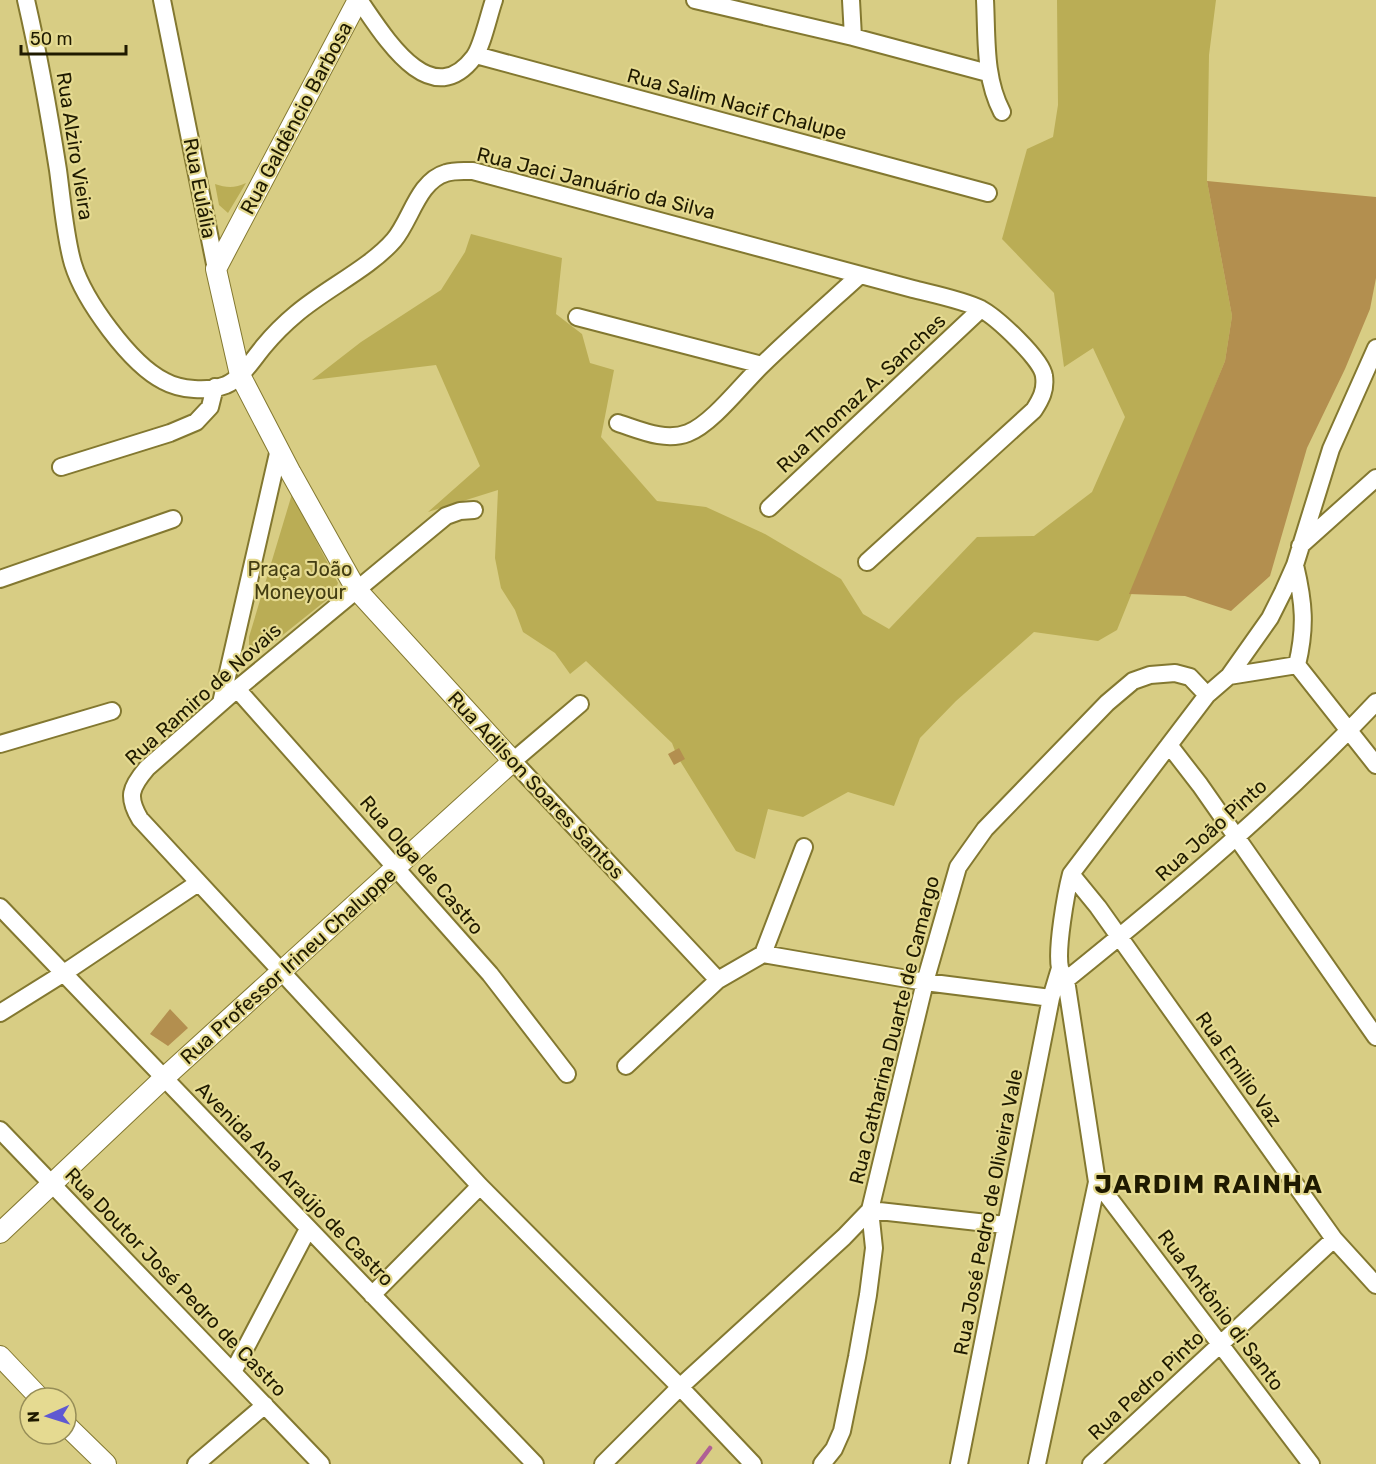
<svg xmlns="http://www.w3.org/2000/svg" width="1376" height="1464" font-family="Rubik,sans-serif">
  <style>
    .green { fill: #baad55 }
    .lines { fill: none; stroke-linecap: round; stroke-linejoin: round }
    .stream { stroke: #af5f95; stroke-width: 4.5 }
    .building { fill: #b38f4f }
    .minor-casing { stroke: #837830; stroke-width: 20 }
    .tertiary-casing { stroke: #837830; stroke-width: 22 }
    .minor { stroke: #fff; stroke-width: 16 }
    .tertiary { stroke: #fff; stroke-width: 20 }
    .labels { text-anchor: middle; stroke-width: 4.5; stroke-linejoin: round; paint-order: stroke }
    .street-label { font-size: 20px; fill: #1f1a00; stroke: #e5da91 }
    .park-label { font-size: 20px; fill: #433d12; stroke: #e5da91 }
    .district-label { font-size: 26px; font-weight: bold; letter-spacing: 1.5px; fill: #1f1a00; stroke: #e5da91 }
  </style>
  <rect width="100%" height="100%" fill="#d8cd84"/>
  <path class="green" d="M 1057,0 L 1216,0 L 1209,55 L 1207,181 L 1232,316 L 1225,361 L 1117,630 L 1098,641 L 1034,632 L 956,701 L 920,738 L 894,806 L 848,792 L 803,817 L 768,809 L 755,859 L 736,851 L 677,756 L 672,743 L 586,661 L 570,674 L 555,653 L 523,632 L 515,610 L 501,588 L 495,558 L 498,490 L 428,512 L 480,466 L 436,365 L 312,380 L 361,342 L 441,290 L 465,252 L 471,234 L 562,258 L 556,314 L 582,334 L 590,363 L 614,370 L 601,437 L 657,501 L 706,507 L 765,534 L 841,579 L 863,614 L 889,629 L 977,537 L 1034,536 L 1092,492 L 1125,417 L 1093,348 L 1064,367 L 1054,293 L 1002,239 L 1027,149 L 1053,137 L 1058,105 Z
    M 246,183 L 228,213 L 219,205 L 215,184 C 227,188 235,188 246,183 Z
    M 292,494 L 338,583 L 334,594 L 264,650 L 249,652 L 249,637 Z"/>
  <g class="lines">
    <path class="stream" d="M 698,1464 L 710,1448"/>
  </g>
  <path class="building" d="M 1207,181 L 1376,197 L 1376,278 L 1370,309 L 1345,369 L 1307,448 L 1270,576 L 1231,611 L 1185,596 L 1129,594 L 1225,361 L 1232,316 Z
    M 679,748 L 685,759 L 674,765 L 668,754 Z
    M 170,1009 L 188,1028 L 168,1046 L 150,1034 Z"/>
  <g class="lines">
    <defs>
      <path id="minor" d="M 26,0 C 39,56 49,113 58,170 C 62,199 65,237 73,264 C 84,300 130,364 164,381 C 180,390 208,392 226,385 C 242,378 253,359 264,346 C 274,334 284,324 296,314 C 325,289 370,268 394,240 C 411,220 418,181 446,173 C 454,170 464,171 473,171 L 913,289 C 933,294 963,300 981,309 C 996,317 1042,359 1044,376 C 1046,390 1041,399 1034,410 L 867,562
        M 162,0 L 216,269
        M 359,0 C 383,34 430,115 474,57 C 482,47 489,14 494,0
        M 695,0 L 853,37 L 988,73
        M 851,0 L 853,37
        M 985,0 C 987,38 984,78 1002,112
        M 476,55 L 988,193
        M 577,317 L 762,365
        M 618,423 C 640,430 665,442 688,433 C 712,424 743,383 762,365 C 794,334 827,305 860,275
        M 61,467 L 170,433 L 196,422 L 210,407 L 215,387
        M 769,508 L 981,309
        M 474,510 L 460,511 L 446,516 L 237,689 L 147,768 C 130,788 127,797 140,819 L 480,1186 L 680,1387 L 753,1464
        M 1300,546 L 1376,478
        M 1295,565 C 1304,603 1306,627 1297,665 L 1376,765
        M 0,579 L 173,519
        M 1229,676 L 1297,665
        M 237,689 L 490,974 L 567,1074
        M 221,703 L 279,449
        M 580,704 L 513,761 L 718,980
        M 0,744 L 112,711
        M 1169,745 L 1200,785 L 1376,1037
        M 1071,874 L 1098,907 L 1334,1239 L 1376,1285
        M 0,907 L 535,1464
        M 763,954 L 925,982 L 1051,998
        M 1066,980 C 1174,893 1281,803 1376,702
        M 0,1013 L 64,973 L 198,883
        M 626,1066 L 718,980 L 763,954 L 804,847
        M 0,1130 L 321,1464
        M 1097,1182 L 1311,1464
        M 870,1210 L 1005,1225
        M 372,1295 L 480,1186
        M 233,1372 L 308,1229
        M 196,1464 L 265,1405
        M 603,1464 L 680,1387 L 844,1237 L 870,1210 L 925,982 L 958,867 L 985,829 L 1107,703 L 1133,681 L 1150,675 L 1175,673 L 1190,677 L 1207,695
        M 822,1464 L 834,1449 L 842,1431 L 857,1357 L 868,1295 L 874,1248 L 870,1210
        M 959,1464 L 1051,998 L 1060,968
        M 1037,1464 L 1097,1182 L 1066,980 C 1065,976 1061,972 1060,968 C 1056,949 1066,893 1071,874 L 1207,695 L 1229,676 L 1270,618 L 1283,592 L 1295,565 L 1331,449 L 1376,348
        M 1091,1464 L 1334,1239"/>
      <path id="tertiary" d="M 0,1233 L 164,1078 L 513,761 L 356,589 L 291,473 L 240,375 L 216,269 L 358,0
        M 0,1356 L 40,1398
        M 66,1425 L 106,1464"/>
    </defs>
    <use href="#minor" class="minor-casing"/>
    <use href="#tertiary" class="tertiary-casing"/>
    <use href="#minor" class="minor"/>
    <use href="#tertiary" class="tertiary"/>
  </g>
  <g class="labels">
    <g class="street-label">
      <text transform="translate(737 104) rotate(15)" y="7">Rua Salim Nacif Chalupe</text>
      <text transform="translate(296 118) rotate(-62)" y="7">Rua Galdêncio Barbosa</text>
      <text transform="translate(75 146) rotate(81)" y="7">Rua Alziro Vieira</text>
      <text transform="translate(596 183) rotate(14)" y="7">Rua Jaci Januário da Silva</text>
      <text transform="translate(200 188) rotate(79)" y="7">Rua Eulália</text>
      <text transform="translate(861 393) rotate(-43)" y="7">Rua Thomaz A. Sanches</text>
      <text transform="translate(203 694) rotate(-42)" y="7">Rua Ramiro de Novais</text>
      <text transform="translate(536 785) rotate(47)" y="7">Rua Adilson Soares Santos</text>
      <text transform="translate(1211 830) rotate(-42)" y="7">Rua João Pinto</text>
      <text transform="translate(422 865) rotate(49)" y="7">Rua Olga de Castro</text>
      <text transform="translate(288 966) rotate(-42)" y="7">Rua Professor Irineu Chaluppe</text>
      <text transform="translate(894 1030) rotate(-76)" y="7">Rua Catharina Duarte de Camargo</text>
      <text transform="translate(1239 1069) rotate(55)" y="7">Rua Emilio Vaz</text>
      <text transform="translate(295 1184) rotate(46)" y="7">Avenida Ana Araújo de Castro</text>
      <text transform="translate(988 1212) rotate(-79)" y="7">Rua José Pedro de Oliveira Vale</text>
      <text transform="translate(176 1282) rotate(46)" y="7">Rua Doutor José Pedro de Castro</text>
      <text transform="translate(1221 1310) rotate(53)" y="7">Rua Antônio di Santo</text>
      <text transform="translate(1146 1385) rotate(-43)" y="7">Rua Pedro Pinto</text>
    </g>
    <g class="park-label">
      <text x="300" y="576">Praça João<tspan x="300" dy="23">Moneyour</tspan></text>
    </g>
    <g class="district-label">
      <text x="1209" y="1193">JARDIM RAINHA</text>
    </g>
  </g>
  <g transform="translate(48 1416) rotate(267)"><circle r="28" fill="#e5da91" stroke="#968d57" stroke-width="1.5"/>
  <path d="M0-4.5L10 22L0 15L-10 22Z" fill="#5f59d2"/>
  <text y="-9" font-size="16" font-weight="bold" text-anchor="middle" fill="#1f1a00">N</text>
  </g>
  <path d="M21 45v9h105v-9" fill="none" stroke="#1f1a00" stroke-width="3"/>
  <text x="30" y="45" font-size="18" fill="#1f1a00" stroke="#e5da91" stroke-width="4.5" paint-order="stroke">50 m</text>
</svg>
